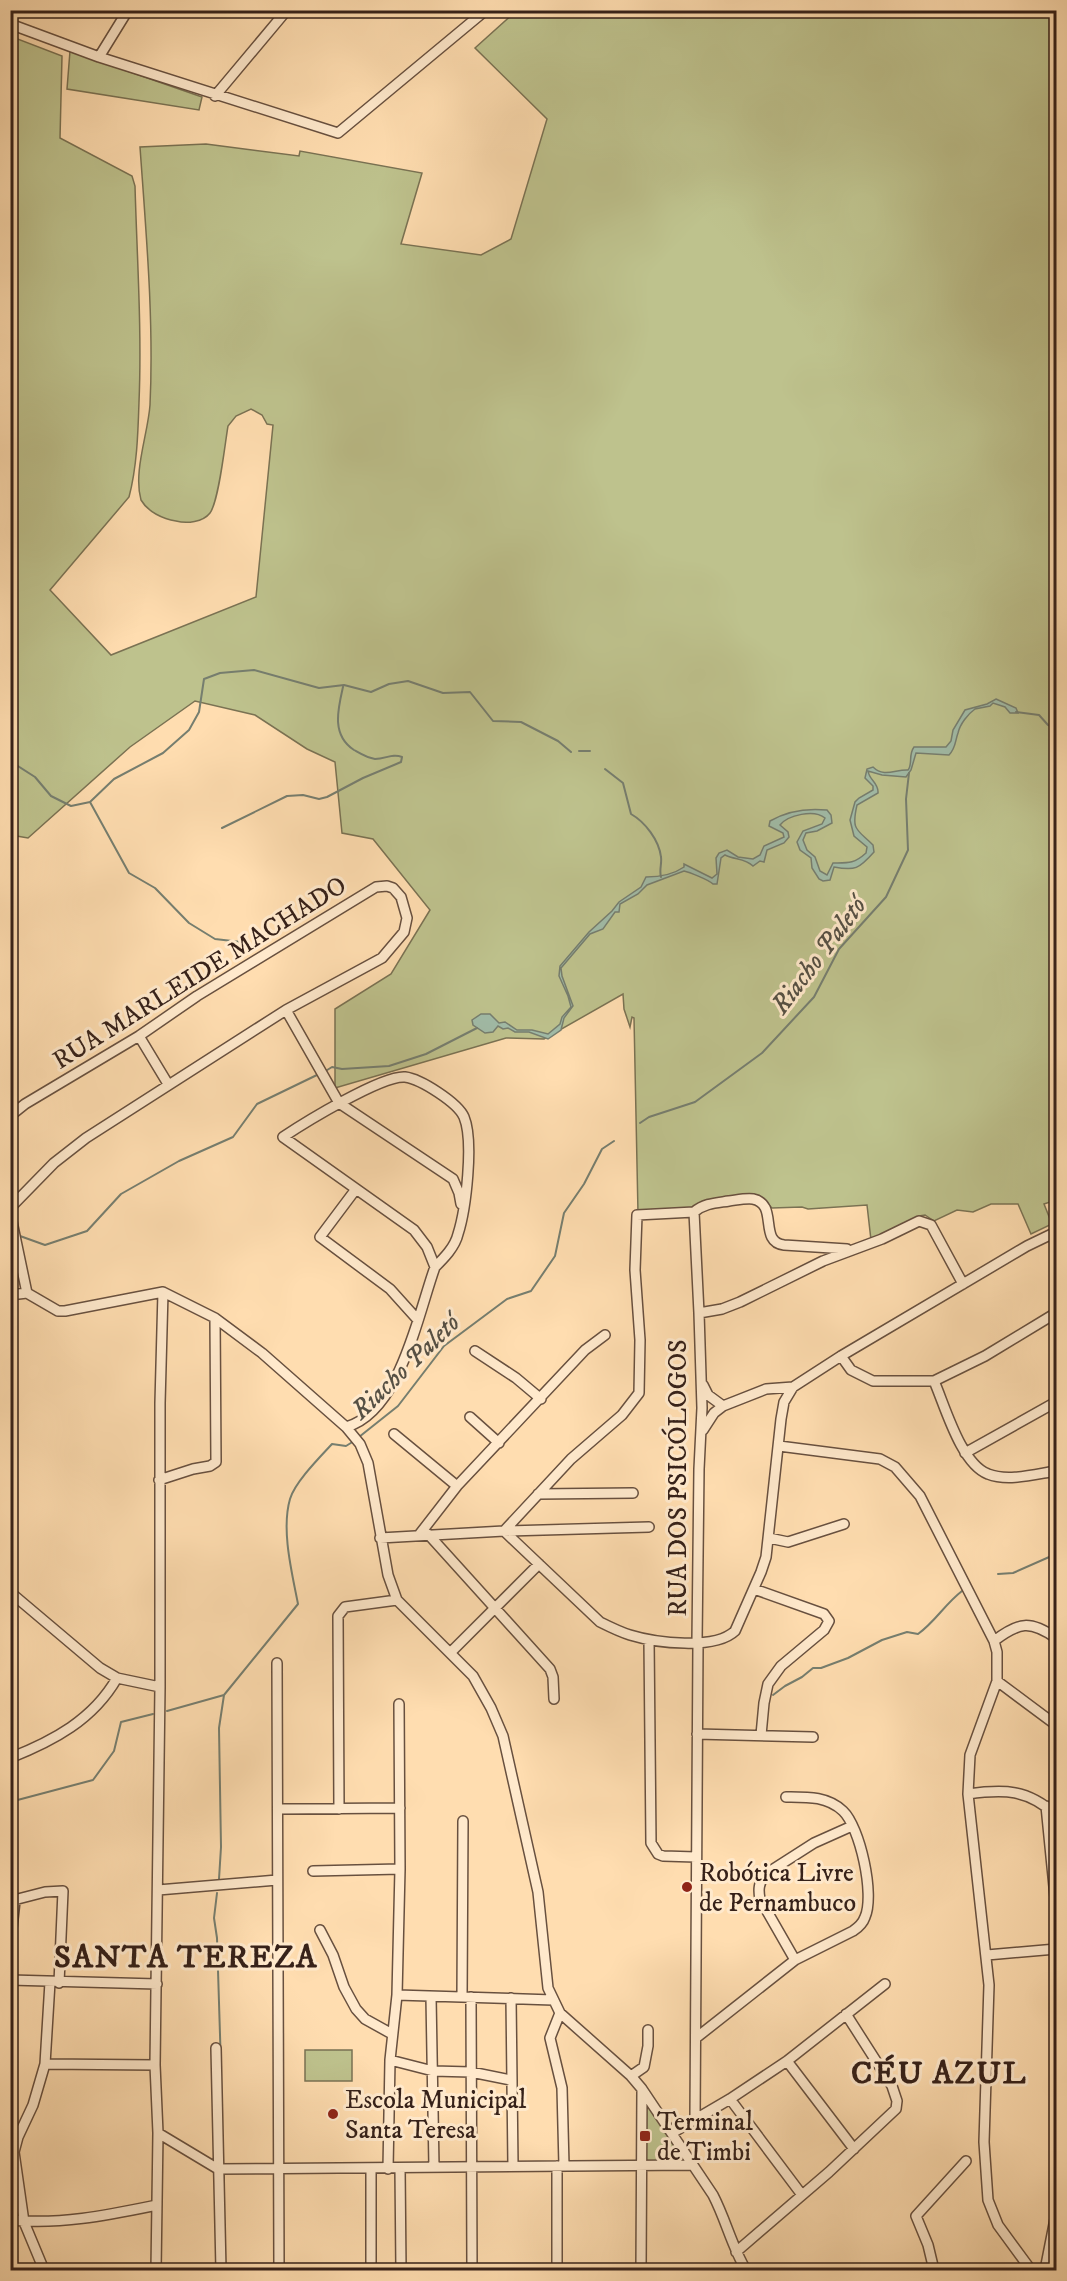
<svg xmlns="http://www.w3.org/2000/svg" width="1067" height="2281" font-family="'IM FELL DW Pica',serif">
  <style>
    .green { fill: #bec28d; stroke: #7a7253; stroke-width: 1.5 }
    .water { fill: #a1bca8; stroke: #767e6f; stroke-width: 1.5 }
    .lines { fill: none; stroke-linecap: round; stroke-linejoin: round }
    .stream { stroke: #767e6f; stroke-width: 2 }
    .minor-casing { stroke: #68503f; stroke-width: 12 }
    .minor { stroke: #ffe9cc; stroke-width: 9 }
    .poi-dot { fill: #8f2418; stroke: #ffe9cc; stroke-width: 2 }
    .labels { text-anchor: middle; stroke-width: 6; stroke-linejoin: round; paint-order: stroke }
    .street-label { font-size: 26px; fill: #362119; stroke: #ffe9cc }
    .poi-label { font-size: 26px; fill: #362119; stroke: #ffe9cc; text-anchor: start }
    .water-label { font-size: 27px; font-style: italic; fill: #565044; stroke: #ffe9cc }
    .district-label { font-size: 32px; font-weight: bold; letter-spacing: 1.5px; fill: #362119; stroke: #ffe9cc }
  </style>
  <rect width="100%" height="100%" fill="#ffddb0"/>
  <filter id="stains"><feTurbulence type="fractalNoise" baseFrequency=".00333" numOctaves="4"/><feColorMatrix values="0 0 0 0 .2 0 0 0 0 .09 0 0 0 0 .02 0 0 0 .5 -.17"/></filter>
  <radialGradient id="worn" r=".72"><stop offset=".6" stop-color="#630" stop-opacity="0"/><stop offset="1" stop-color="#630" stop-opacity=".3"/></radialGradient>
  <path class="green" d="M 516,11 L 1056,11 L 1056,1200 L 1044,1204 L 1052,1224 L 1031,1234 L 1018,1204 L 991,1204 L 973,1212 L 957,1210 L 934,1221 L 925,1215 L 919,1216 L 871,1240 L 867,1205 L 808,1209 L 802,1207 L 772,1208 L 764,1200 L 638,1213 L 634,1018 L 632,1017 L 630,1027 L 624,1009 L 623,994 L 544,1039 L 506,1038 L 335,1088 L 335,1009 L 391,974 L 430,910 L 373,839 L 342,833 L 335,762 L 307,749 L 255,715 L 195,701 L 130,747 L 28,838 L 11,835 L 10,36 L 62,56 L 60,138 L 132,176 L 135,186 C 137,258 142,330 139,402 C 138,433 137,467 129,497 L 50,590 L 111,655 L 256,597 L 273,425 L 267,424 L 262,415 L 251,409 L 236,416 L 228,426 C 225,443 219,501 210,513 C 203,522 187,524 176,521 C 163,519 148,512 141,500 C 133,472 148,434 150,405 C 154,320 146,232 140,147 L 206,144 L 299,156 L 300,151 L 422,173 L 401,244 L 481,255 L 511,239 L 547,119 L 475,48 Z
    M 70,51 L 202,97 L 199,110 L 67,89 Z
    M 305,2050 L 352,2050 L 352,2081 L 305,2081 Z
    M 642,2089 L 693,2165 L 641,2166 Z"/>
  <path class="water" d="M 996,699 L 1016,708 L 1018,713 L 1010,713 L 1005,707 L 993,703 L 990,706 L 975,709 C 968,714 960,724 958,733 C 955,741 956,748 949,755 L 916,753 L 911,770 L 906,777 L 882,775 L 868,771 C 869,780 879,783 878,793 L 857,805 C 851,831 857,829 873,845 L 874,852 C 859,869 855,871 834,867 L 830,880 L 823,881 L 819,879 L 812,868 L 811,858 L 800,850 L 797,842 L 803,831 L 822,824 L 825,818 C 814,809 788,815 780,825 L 788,832 L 789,837 L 784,843 L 767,850 L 764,862 L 760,861 L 753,866 C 745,858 735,860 725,855 L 721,858 L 717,884 L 713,884 C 709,880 689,872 684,871 L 647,885 L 638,894 L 620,904 L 619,912 L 615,912 L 603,929 L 590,934 L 561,968 L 562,976 L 573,1006 L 564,1018 L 561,1030 L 548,1039 L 529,1032 L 515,1032 L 508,1028 L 503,1029 L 498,1026 L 493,1032 L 485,1033 L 473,1025 L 472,1020 L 481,1014 L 490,1014 L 499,1023 L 505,1022 L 517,1030 L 532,1030 L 548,1034 L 560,1024 L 562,1017 L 571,1007 L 568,996 L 559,976 L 560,966 L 589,932 L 612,911 L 619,902 L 641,887 L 646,877 C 659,877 674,874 684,867 L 684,864 L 712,878 L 717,874 L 716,858 L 719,853 L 727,850 L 738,857 L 753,859 L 760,855 L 764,846 L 784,837 L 783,833 L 769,826 L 770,821 C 787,811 807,808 827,810 L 831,815 L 832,823 L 817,831 L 806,833 L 803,840 L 807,850 L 815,857 L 820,871 L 827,875 L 833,863 C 848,863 854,864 866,853 L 867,847 L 854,836 L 850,820 L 855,802 L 859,798 L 873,790 L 873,786 L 865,778 L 867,769 L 873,767 C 884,778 896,769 908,770 C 913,764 908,755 914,747 L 946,747 L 951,741 L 953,730 L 965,710 L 987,704 Z"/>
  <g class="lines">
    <path class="stream" d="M 1016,712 L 1039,715 L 1048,725 L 1056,730
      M 579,751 L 590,751
      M 10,761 L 35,777 L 51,796 L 71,806 L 90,802 L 114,779 L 163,753 L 189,730 L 199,712 L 204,679 L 220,673 L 254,670 L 319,688 L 344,685 L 371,692 L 389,684 L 408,681 L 443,693 L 470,692 L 493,721 L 521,722 L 558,741 L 571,752
      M 605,769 L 623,783 L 631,814 C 645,822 659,840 661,857 C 662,864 659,870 661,877
      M 90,802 L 129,873 L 155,888 L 189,923 L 215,939 L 241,942
      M 222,828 L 287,796 L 303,795 L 319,799 L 327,797 L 363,778 L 401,762 L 402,757 C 392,753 386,759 375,759 C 367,758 361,754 354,750 C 331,735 338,709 343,687
      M 324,1072 L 332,1067 L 342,1069 L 389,1066 L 426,1054 L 477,1028
      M 640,1123 L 649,1117 L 695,1102 L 762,1053 L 814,997 L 839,949 L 886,897 L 908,850 L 906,799 L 909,773
      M 20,1236 L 45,1245 L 87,1231 L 121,1194 L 179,1161 L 233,1137 L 257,1104 L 319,1074
      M 359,1437 L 398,1406 L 444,1346 L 507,1299 L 531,1291 L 555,1256 L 564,1213 L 584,1184 L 602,1149 L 614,1141
      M 998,1574 L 1013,1573 L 1056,1554
      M 773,1695 L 785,1686 L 802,1677 L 813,1668 L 821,1668 L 848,1658 L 882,1640 L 907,1632 L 918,1634 C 935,1622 945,1604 962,1591
      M 167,1711 L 224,1695 L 298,1604 C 292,1573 281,1530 290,1499 C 295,1482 320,1457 332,1444 L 346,1446 L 354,1441
      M 10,1802 L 93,1780 L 114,1751 L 121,1722 L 153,1714
      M 219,1879 L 221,1847 L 219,1728 L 224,1695
      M 217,1893 L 214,1918 L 217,1938 L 221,2067
      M 224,2175 L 224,2225"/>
    <defs>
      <path id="minor" d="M 10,24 L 99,57 L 338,133 L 486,10
        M 99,57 L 128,10
        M 215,96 L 287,10
        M 286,1010 L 339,1103 L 453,1179 L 459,1193 L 461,1204
        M 139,1036 L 168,1084
        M 10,1116 L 25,1104 L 139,1036 L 197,996 L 376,887 L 387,886 L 393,888 L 401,897 L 407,918 L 404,932 L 382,958 L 286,1010 L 86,1138 L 54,1163 L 10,1208
        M 356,1189 L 320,1237 L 390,1289 L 417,1319
        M 10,1212 L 27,1293
        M 10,1295 L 27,1293 L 58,1311 L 65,1311 L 163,1292 L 215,1318 L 262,1353 L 346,1427 L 360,1444 L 368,1463 L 388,1575 L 397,1600 L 473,1676 L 491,1708 L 503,1736 L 538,1892 L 548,1988 L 560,2013 L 550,2038 L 562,2088 L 564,2166
        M 699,1313 L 694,1212 C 705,1203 716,1203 729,1201 C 737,1200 746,1198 753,1199 C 779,1204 758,1242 784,1245 L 847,1249
        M 475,1351 L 516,1378 L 541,1399
        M 841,1356 L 851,1370 L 873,1381 L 934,1381 L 985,1356 L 1056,1313
        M 934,1381 C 945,1406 961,1464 988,1474 C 1008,1482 1036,1474 1056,1471
        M 703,1385 L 708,1395 L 723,1406 L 766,1389 L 793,1387
        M 470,1417 L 499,1443
        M 346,1427 C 400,1412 418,1314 435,1267 C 444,1258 455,1247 458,1234 C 466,1209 474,1141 464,1117 C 458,1103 421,1079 405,1077 C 382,1075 304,1123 283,1137 L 414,1230 L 427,1247 L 435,1267
        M 703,1430 L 714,1413 L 723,1406
        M 394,1434 L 457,1486
        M 779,1446 L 880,1459 L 895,1467 L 920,1496 L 994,1641 L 997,1652 L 997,1681 L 970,1755 L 968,1794 L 989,1985 L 984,2142 L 988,2200 L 998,2225 L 1031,2270
        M 965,1453 L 1056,1402
        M 159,1480 L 193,1469 L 210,1466 L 216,1462 L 215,1318
        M 538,1494 L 633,1493
        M 504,1531 L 600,1622 C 610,1627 620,1632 630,1635 C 656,1643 715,1650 735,1631 L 761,1572 L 766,1557 L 781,1419 L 784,1402 L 793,1387 L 841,1356 L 1027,1246 L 1056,1232
        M 504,1531 L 571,1459 L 622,1415 L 639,1393 L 640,1340 L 635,1270 L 637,1215 L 694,1212
        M 428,1534 L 550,1669 L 553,1677 L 554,1699
        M 419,1535 L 457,1486 L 585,1350 L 605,1335
        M 380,1538 L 504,1531 L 649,1527
        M 769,1538 L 788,1542 L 844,1524
        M 754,1589 L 824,1614 L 829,1621 L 824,1630 L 781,1666 L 768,1684 L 764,1703 L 761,1735
        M 10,1592 L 100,1668 L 117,1678 L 160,1687
        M 649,1640 L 651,1843 L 658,1854 L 663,1856 L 696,1857
        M 994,1641 C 1019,1622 1030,1620 1056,1638
        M 697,1642 L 699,1469 L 702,1408 L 699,1313 L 722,1309 L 740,1302 L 823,1261 L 882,1239 L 919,1221 L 931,1225 L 963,1284
        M 451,1652 L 539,1564
        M 277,1663 C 279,1866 279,2068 279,2270
        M 997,1681 L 1056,1725
        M 697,1734 L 813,1737
        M 10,1758 C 53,1741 93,1720 117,1678
        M 968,1794 C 1004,1789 1028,1789 1056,1815
        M 1046,1806 L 1056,1907
        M 278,1809 L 400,1808
        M 339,1809 L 338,1616 L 345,1607 L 397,1600
        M 313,1871 L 400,1869
        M 158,1890 L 277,1880
        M 10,1901 L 45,1892 L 63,1891 L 59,1983
        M 320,1930 L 333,1955 L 344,1987 L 356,2009 L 365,2019 L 392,2034
        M 10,1946 L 15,1901
        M 987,1955 L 1056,1949
        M 795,1960 L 760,1899 C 758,1889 759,1884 764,1875 L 814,1843 L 852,1826
        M 10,1980 L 157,1984
        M 397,1995 L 553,2000
        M 431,1997 L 434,2167
        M 462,1997 L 463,1821
        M 471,1997 L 472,2270
        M 511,1998 L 513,2166
        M 560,2013 L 631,2076 L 642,2089 L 713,2195 C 726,2220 732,2247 746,2270
        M 696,2038 L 795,1960 L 853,1931 C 859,1927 863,1923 865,1917 C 875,1895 860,1827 843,1811 C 827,1796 807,1797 786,1797
        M 216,2048 L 221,2270
        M 390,2060 L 433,2071 L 471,2072 L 511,2080
        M 787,2061 L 854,2149
        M 45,2064 L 155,2065
        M 631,2076 L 644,2067 L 648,2046 L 648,2030
        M 730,2099 L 802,2195
        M 695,2118 L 698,1644
        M 158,2133 L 218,2169 L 693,2165
        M 672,2133 L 730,2099 L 787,2061 L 885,1984
        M 557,2166 L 557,2270
        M 400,2168 L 401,2270
        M 371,2169 L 371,2270
        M 388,2169 L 390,2060 L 397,1995 L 400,1869 L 399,1704
        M 10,2220 C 61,2225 108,2215 157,2205
        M 736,2252 L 829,2172 L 896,2109 L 897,2101 L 892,2086 L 846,2014
        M 44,2270 L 24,2222 L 14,2152 L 18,2137 L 33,2105 L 45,2064 L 50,1982
        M 156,2270 L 158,2133 L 155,2065 L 160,1687 L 160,1403 L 163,1292
        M 641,2270 L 642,2089
        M 934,2270 L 928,2245 L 916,2216 L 966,2161
        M 1045,2270 L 1056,2214"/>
    </defs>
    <use href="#minor" class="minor-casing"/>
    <use href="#minor" class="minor"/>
  </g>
  <g class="poi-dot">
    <circle cx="687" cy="1887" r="6"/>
    <circle cx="333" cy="2114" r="6"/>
    <rect x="639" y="2130" width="12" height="12" rx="3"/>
  </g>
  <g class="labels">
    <g class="street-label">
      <text transform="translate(199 972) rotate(-32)" y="9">RUA MARLEIDE MACHADO</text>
      <text transform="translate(677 1478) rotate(-90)" y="9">RUA DOS PSICÓLOGOS</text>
    </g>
    <g class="poi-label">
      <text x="699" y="1881">Robótica Livre<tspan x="699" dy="30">de Pernambuco</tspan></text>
      <text x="345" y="2108">Escola Municipal<tspan x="345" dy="30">Santa Teresa</tspan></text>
      <text x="657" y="2130">Terminal<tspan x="657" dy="30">de Timbi</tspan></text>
    </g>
    <g class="water-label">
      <text transform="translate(818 955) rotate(-53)" y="9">Riacho Paletó</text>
      <text transform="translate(405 1366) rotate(-44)" y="9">Riacho Paletó</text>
    </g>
    <g class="district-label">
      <text x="186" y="1967">SANTA TEREZA</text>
      <text x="939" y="2083">CÉU AZUL</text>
    </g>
  </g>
  <rect width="1067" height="2281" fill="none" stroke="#ffddb0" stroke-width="36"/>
  <rect x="12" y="12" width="1043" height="2257" fill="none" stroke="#362119" stroke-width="3"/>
  <rect x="18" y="18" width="1031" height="2245" fill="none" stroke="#362119" stroke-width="1.5"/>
  <rect width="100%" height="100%" filter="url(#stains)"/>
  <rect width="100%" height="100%" fill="url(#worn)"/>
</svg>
